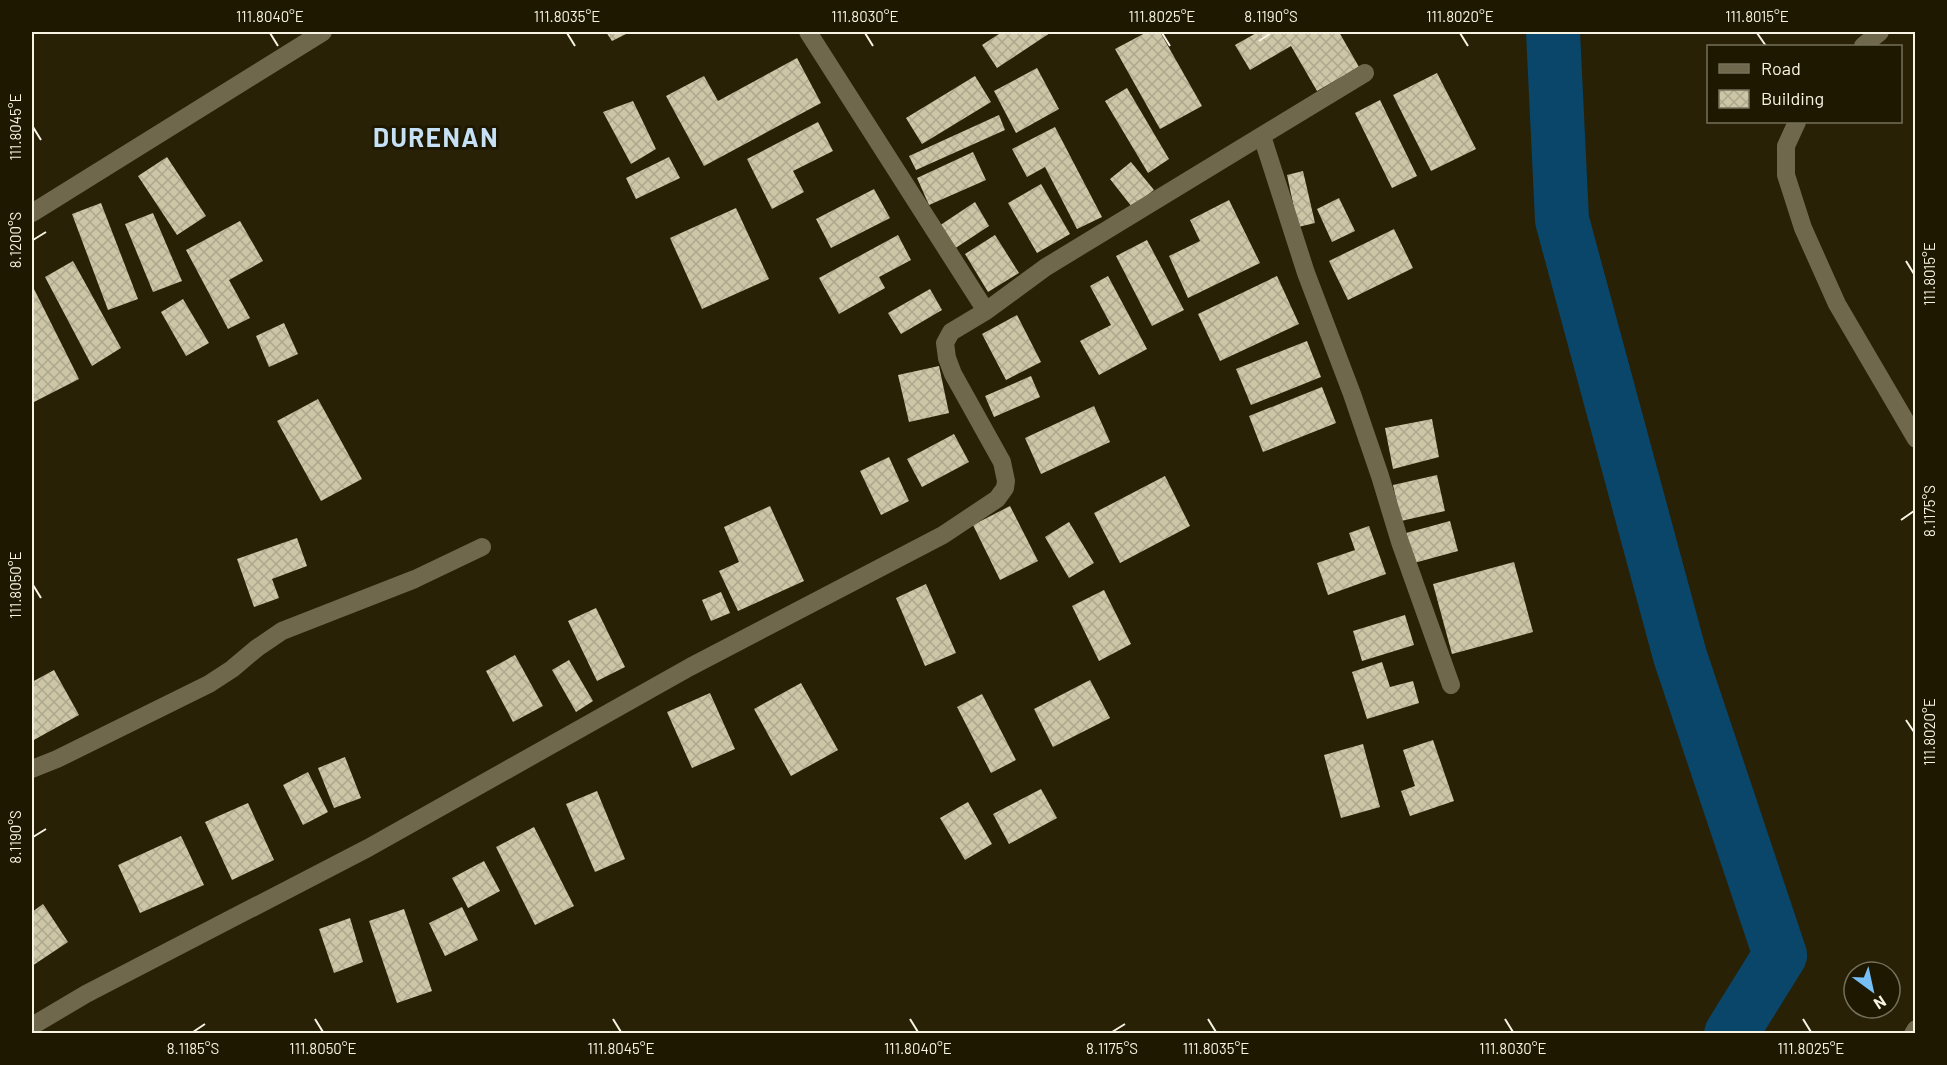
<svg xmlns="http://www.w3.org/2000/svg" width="1947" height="1065" font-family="Barlow,sans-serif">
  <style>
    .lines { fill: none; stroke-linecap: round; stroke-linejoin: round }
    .river { stroke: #0a466a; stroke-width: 54 }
    .building { fill: url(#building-cross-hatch) }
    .minor { stroke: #6f684c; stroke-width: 18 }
    .ticks { fill: none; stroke: #f7f4e4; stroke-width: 2 }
    .labels { text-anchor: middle; stroke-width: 6; stroke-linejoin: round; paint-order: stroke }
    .district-label { font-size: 26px; font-weight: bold; letter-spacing: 1.5px; fill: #c6e0f5; stroke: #1e1800 }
    .neatline { fill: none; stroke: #f7f4e4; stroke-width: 2 }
    .ticks-label { font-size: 15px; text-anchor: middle; fill: #f7f4e4 }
  </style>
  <defs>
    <pattern id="building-cross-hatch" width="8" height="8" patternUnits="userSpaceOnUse" patternTransform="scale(1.5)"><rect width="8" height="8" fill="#cdc6a6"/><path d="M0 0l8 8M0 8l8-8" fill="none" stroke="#aca78e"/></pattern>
  </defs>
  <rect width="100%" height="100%" fill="#282106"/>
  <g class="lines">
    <path class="river" d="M 1553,32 L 1562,220 L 1680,656 L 1780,955 L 1731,1034"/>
  </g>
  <path class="building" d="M 606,32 L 630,32 L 612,41 Z
    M 1002,32 L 1049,32 L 1050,33 L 997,68 L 982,45 Z
    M 1147,32 L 1160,32 L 1202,106 L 1160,129 L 1115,49 Z
    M 1258,32 L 1339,32 L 1359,67 L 1317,91 L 1291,46 L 1250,70 L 1235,45 Z
    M 797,58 L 821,103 L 704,166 L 666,96 L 704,76 L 718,101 Z
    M 1037,68 L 1059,109 L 1016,133 L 994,91 Z
    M 1437,73 L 1476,149 L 1431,171 L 1393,95 Z
    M 975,76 L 991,102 L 922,144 L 906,118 Z
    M 1127,88 L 1169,159 L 1148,173 L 1105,101 Z
    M 1380,100 L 1417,176 L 1392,188 L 1355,113 Z
    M 633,101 L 656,149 L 631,164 L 603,112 Z
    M 999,115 L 1005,130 L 916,170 L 909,156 Z
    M 818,122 L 833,151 L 793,171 L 804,192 L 772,209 L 747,159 Z
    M 1055,127 L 1102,217 L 1077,229 L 1045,167 L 1027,177 L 1012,149 Z
    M 973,152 L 986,180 L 929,205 L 917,178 Z
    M 167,157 L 206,216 L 177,235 L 138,176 Z
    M 669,157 L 680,178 L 636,199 L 626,178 Z
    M 1131,162 L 1154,190 L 1132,207 L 1110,179 Z
    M 1303,171 L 1315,223 L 1298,227 L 1287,175 Z
    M 1041,184 L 1070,234 L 1037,253 L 1008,203 Z
    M 874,189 L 890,218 L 831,248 L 816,219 Z
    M 1339,198 L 1355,231 L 1332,242 L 1317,209 Z
    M 1229,200 L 1260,263 L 1188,298 L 1169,256 L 1200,241 L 1190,220 Z
    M 975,202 L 989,226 L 954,249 L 939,226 Z
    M 101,203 L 138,299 L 108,310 L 72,214 Z
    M 736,208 L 769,279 L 702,309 L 670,238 Z
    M 153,213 L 182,281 L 153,292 L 125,224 Z
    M 240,221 L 263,261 L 229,280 L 250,318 L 228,329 L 186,250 Z
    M 1394,229 L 1413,268 L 1348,300 L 1329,261 Z
    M 898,235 L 911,260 L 879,277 L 885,288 L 839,314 L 819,278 Z
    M 995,235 L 1019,273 L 988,292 L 965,254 Z
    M 1147,240 L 1184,310 L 1152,326 L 1116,256 Z
    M 73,261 L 121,348 L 92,366 L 45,277 Z
    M 1108,276 L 1147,349 L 1099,375 L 1080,341 L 1111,325 L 1090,286 Z
    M 1277,276 L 1299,324 L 1220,361 L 1198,314 Z
    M 32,285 L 79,379 L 32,403 Z
    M 930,289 L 942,310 L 901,334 L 888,313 Z
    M 183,299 L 209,343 L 186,356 L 161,312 Z
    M 1017,315 L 1041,362 L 1006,380 L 982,334 Z
    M 284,323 L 298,354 L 269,367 L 256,336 Z
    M 1307,341 L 1321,377 L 1251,405 L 1236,369 Z
    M 939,366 L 949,413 L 909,422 L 898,375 Z
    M 1031,376 L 1040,397 L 994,417 L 985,396 Z
    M 1322,387 L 1336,423 L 1263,452 L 1249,416 Z
    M 318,399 L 362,479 L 321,501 L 277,421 Z
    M 1094,406 L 1110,442 L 1041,474 L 1025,438 Z
    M 1432,419 L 1439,457 L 1393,469 L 1385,428 Z
    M 954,434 L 969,462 L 922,487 L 907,459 Z
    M 889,457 L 909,501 L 881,515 L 860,471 Z
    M 1437,475 L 1445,511 L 1401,521 L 1393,485 Z
    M 1165,476 L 1190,526 L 1120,563 L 1094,513 Z
    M 770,506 L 804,581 L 738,611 L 719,571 L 739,562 L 724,527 Z
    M 1010,506 L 1038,561 L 1000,580 L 973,525 Z
    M 1450,521 L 1458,551 L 1414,563 L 1406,533 Z
    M 1069,522 L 1094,563 L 1069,578 L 1045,537 Z
    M 1369,526 L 1386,574 L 1328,595 L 1317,563 L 1355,550 L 1349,533 Z
    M 297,538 L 307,566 L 272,579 L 279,598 L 254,607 L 237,559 Z
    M 1514,562 L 1533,632 L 1452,654 L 1433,584 Z
    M 926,584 L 956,653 L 925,666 L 896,598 Z
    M 1104,590 L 1131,644 L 1099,661 L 1072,606 Z
    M 721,592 L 730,613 L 711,621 L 702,600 Z
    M 596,608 L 625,667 L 597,681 L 568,621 Z
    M 1405,615 L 1414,645 L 1362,661 L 1353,631 Z
    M 515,655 L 543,706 L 513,722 L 486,671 Z
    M 569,660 L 593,701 L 576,712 L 552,670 Z
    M 1382,662 L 1390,687 L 1413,681 L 1419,703 L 1367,719 L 1352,672 Z
    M 54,670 L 79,715 L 32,741 L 32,682 Z
    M 1090,680 L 1110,718 L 1053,747 L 1034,709 Z
    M 801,683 L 838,750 L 791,776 L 754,709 Z
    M 710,693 L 735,749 L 692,768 L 667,712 Z
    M 982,694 L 1016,760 L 991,773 L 957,707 Z
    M 1433,740 L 1454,801 L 1410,816 L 1401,791 L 1415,786 L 1403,750 Z
    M 1363,744 L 1380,807 L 1341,818 L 1324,755 Z
    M 345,757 L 361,798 L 334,808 L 318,768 Z
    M 308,772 L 328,812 L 303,825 L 283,785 Z
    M 1041,789 L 1057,818 L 1009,844 L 993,814 Z
    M 597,791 L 625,859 L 595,872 L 566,804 Z
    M 968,802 L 992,844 L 965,860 L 940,818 Z
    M 248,803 L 274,860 L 232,880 L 205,822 Z
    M 534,827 L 574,906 L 535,925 L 496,847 Z
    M 181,836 L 204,885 L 140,913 L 118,865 Z
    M 484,861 L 500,891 L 468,908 L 452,878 Z
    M 43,904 L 68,942 L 32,966 L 32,912 Z
    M 462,907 L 478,940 L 445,956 L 429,923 Z
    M 404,909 L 432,991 L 397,1003 L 369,921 Z
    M 350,918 L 363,962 L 334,973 L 319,929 Z"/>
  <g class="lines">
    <path class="minor" d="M 808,32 L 986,311
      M 1863,46 L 1880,32
      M 1797,122 L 1786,146 L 1786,175 L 1803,228 L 1837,304 L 1916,439
      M 1262,136 L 1306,273 L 1352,394 L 1380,476 L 1400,542 L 1451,685
      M 32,213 L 323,32
      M 32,769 L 57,759 L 209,684 L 232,669 L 257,648 L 282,631 L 415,579 L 482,547
      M 32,1026 L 86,994 L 368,848 L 690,667 L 943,535 L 997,499 L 1005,488 L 1006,481 L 1002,462 L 953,374 L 947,358 L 945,343 L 951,332 L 986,311 L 1046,267 L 1365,73
      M 1913,1034 L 1916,1029"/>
  </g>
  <path class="ticks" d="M 270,33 L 278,46M 567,33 L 575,46M 865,33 L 873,46M 1162,33 L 1170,46M 1460,33 L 1468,46M 1757,33 L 1766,46M 1259,41 L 1271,33M 33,127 L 41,140M 33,240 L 46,232M 1906,261 L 1914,274M 1901,520 L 1914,511M 33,585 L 41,598M 1906,720 L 1914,732M 33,837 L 46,829M 315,1019 L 323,1032M 613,1019 L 621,1032M 910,1019 L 918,1032M 1208,1019 L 1216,1032M 1505,1019 L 1513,1032M 1803,1019 L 1811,1032M 193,1032 L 205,1024M 1112,1032 L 1125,1024"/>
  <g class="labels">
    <g class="district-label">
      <text x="436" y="147">DURENAN</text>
    </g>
  </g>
  <rect width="1947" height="1065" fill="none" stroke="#1e1800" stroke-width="66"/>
  <rect x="1707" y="45" width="195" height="78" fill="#1e1800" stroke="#75705b" stroke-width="1.5"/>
  <rect x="1719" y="64" width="30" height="9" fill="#6f684c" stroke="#75705b" stroke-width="1.5"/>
  <text x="1761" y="75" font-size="18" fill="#f7f4e4">Road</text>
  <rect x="1719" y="90" width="30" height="18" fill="url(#building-cross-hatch)" stroke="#75705b" stroke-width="1.5"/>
  <text x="1761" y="105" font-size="18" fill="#f7f4e4">Building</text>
  <g transform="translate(1872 990) rotate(147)"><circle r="28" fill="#1e1800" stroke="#75705b" stroke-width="1.5"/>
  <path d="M0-4.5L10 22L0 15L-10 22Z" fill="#76c0f7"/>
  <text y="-9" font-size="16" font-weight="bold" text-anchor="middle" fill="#f7f4e4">N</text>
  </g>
  <rect x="33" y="33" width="1881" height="999" class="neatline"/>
  <g class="ticks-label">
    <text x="270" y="22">111.8040°E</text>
    <text x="567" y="22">111.8035°E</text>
    <text x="865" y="22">111.8030°E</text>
    <text x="1162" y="22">111.8025°E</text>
    <text x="1271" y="22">8.1190°S</text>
    <text x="1460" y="22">111.8020°E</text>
    <text x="1757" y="22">111.8015°E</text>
    <text transform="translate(16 127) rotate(-90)" y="5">111.8045°E</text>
    <text transform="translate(16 240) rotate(-90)" y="5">8.1200°S</text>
    <text transform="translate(1930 274) rotate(-90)" y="5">111.8015°E</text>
    <text transform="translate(1930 511) rotate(-90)" y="5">8.1175°S</text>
    <text transform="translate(16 585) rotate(-90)" y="5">111.8050°E</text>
    <text transform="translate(1930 732) rotate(-90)" y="5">111.8020°E</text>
    <text transform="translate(16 837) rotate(-90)" y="5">8.1190°S</text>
    <text x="193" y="1054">8.1185°S</text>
    <text x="323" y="1054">111.8050°E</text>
    <text x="621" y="1054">111.8045°E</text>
    <text x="918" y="1054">111.8040°E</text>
    <text x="1112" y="1054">8.1175°S</text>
    <text x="1216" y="1054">111.8035°E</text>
    <text x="1513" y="1054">111.8030°E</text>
    <text x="1811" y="1054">111.8025°E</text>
  </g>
</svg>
